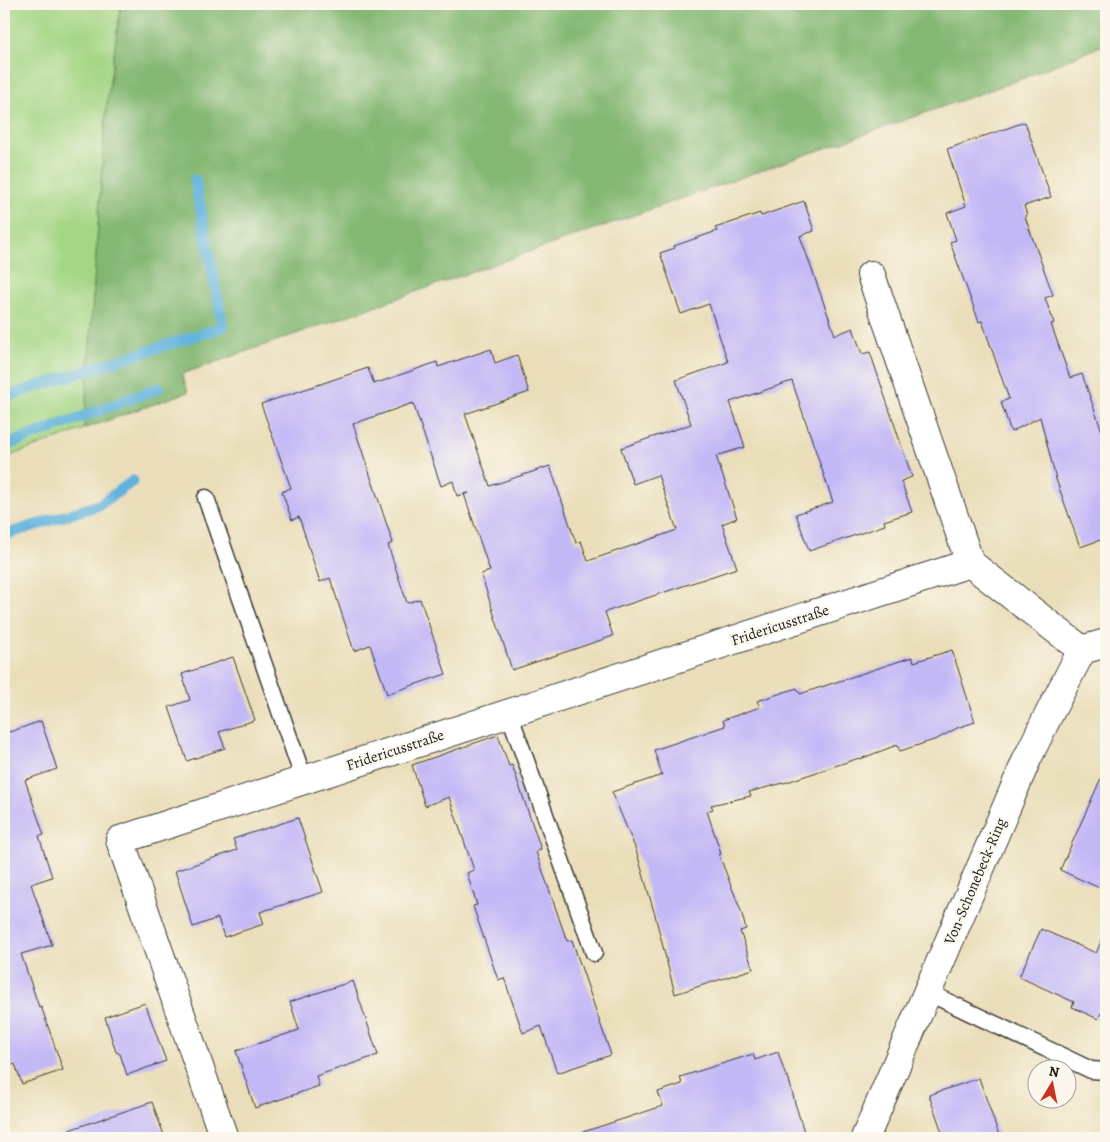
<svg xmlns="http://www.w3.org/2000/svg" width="1110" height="1142" font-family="Alegreya,serif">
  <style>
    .green { fill: #a4d685; stroke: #607950 }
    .forest { fill: #83b772; stroke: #506a47 }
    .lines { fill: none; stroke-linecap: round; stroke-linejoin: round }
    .stream { stroke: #60b2db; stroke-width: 11 }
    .building { fill: #c3b8f6 }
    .lane-casing { stroke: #3b3934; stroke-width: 19 }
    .street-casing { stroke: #3b3934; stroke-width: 30 }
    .lane { stroke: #fff; stroke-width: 16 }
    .street { stroke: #fff; stroke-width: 28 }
    .labels { text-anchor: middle; stroke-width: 4.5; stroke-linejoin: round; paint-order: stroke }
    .street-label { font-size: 15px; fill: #1c1c1c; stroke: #fbf7ec }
  </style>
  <rect width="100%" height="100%" fill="#fbf7ec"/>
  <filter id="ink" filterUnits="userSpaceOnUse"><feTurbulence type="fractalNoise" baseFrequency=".02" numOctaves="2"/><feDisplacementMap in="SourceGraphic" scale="10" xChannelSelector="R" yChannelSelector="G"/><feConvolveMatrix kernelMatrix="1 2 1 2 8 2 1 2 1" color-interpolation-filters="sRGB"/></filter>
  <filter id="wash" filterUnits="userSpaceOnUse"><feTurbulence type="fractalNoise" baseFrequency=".0096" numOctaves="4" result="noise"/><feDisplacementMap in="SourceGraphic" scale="20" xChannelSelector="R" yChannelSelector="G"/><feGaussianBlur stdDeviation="1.12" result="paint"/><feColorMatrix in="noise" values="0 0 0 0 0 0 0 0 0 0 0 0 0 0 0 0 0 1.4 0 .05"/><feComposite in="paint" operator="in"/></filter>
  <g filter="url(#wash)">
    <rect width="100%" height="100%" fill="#eadeba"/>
    <path class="green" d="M 4,4 L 121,4 L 106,110 L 84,429 L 4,458 Z"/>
    <path class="forest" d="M 121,4 L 1106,4 L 1106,44 L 1016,81 L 182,374 L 188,392 L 84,429 L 106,110 Z"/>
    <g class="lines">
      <path class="stream" d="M 4,397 L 223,327 L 195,180
        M 4,446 L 159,388
        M 4,535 L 99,505 L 133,481"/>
    </g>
    <g id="blocks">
      <path class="building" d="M 1025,122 L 1051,197 L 1024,206 L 1027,215 L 1025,217 L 1053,295 L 1045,298 L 1054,323 L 1051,324 L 1070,378 L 1082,374 L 1106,443 L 1106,538 L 1080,547 L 1056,479 L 1040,417 L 1011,432 L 1001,402 L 1009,399 L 982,321 L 979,322 L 950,242 L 956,240 L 947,213 L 966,206 L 947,149 Z
        M 804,201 L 814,231 L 800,236 L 835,335 L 853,328 L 862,354 L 870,352 L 912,477 L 901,481 L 912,512 L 884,521 L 885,525 L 809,551 L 796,514 L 833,502 L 792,381 L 730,402 L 745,447 L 716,456 L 737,518 L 722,524 L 737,568 L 605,612 L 613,636 L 512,670 L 481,574 L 490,571 L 464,494 L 469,493 L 457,496 L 453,481 L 441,486 L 413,403 L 353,424 L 393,543 L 388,545 L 407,603 L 420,599 L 446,674 L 387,694 L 370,645 L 354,651 L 330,578 L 320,582 L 299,517 L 292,520 L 282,492 L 291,488 L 261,404 L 368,368 L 374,384 L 437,362 L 438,367 L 491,349 L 495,363 L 517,355 L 529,392 L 465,414 L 490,486 L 550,466 L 576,543 L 581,541 L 588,561 L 677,530 L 658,475 L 633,484 L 621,448 L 691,424 L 676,380 L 728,362 L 709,304 L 681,314 L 660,253 L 675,248 L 674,246 L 717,231 L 715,228 L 760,213 L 761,216 Z
        M 952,650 L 975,722 L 957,728 L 937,739 L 900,751 L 897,745 L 860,759 L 859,758 L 787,782 L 749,792 L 751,796 L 711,805 L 713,809 L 707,811 L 721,854 L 719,855 L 741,911 L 746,929 L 740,931 L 753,969 L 675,994 L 655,915 L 636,850 L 612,792 L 662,775 L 654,750 L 725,726 L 723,720 L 760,707 L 757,701 L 797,688 L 800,694 L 912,657 L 914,662 Z
        M 233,657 L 255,720 L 219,732 L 225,748 L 187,761 L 169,707 L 190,700 L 182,674 Z
        M 41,721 L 57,769 L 25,780 L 44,835 L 39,836 L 52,877 L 31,884 L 52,945 L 21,954 L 39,1007 L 41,1006 L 63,1070 L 22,1084 L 15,1064 L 4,1068 L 4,732 L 9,731 L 10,732 Z
        M 498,735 L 509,766 L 512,765 L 541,849 L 536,852 L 567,941 L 572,940 L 611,1055 L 557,1073 L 541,1026 L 523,1033 L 504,978 L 498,980 L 473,906 L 477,905 L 467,873 L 474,870 L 449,797 L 425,806 L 412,765 Z
        M 1106,767 L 1106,891 L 1060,870 Z
        M 298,818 L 323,892 L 260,912 L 264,924 L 224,937 L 218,918 L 193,927 L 175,871 L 237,850 L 233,839 Z
        M 1041,929 L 1096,953 L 1106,931 L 1106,1016 L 1101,1013 L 1098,1019 L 1072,1007 L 1074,1002 L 1019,977 Z
        M 353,981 L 378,1055 L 316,1076 L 319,1086 L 255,1108 L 236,1051 L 299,1030 L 290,1002 Z
        M 145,1003 L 166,1061 L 127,1075 L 120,1054 L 116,1052 L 105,1017 Z
        M 778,1052 L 786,1077 L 788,1076 L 795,1103 L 806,1138 L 584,1138 L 583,1132 L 663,1106 L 658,1092 L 682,1084 L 680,1077 L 753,1054 L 755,1060 Z
        M 979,1078 L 1000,1138 L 944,1138 L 929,1095 Z
        M 152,1102 L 165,1138 L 61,1138 L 60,1133 Z"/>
    </g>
  </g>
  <g filter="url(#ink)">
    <use href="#blocks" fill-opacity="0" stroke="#3b3934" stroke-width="1"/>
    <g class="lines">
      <defs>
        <path id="lane" d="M 206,498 L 304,780
          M 509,713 L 594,953
          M 927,992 L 1091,1070 L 1106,1071"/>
        <path id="street" d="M 871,275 L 970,563 L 1082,650
          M 224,1138 L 120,840 L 970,563
          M 865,1138 L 1027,759 L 1046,720 L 1082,650 L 1106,643"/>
      </defs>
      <use href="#lane" class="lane-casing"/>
      <use href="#street" class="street-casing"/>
      <use href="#lane" class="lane"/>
      <use href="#street" class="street"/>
    </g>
  </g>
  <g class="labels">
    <g class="street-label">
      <text transform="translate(780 625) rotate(-18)" y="5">Fridericusstraße</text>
      <text transform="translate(395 750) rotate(-18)" y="5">Fridericusstraße</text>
      <text transform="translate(975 881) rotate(-67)" y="5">Von-Schonebeck-Ring</text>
    </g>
  </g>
  <rect width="1110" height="1142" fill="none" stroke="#fbf7ec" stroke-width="20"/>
  <g transform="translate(1052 1084) rotate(10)"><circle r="24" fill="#fbf7ec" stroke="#a29f99"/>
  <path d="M0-4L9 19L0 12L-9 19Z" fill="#c8321e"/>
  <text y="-8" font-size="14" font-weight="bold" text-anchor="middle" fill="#1c1c1c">N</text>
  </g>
</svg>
